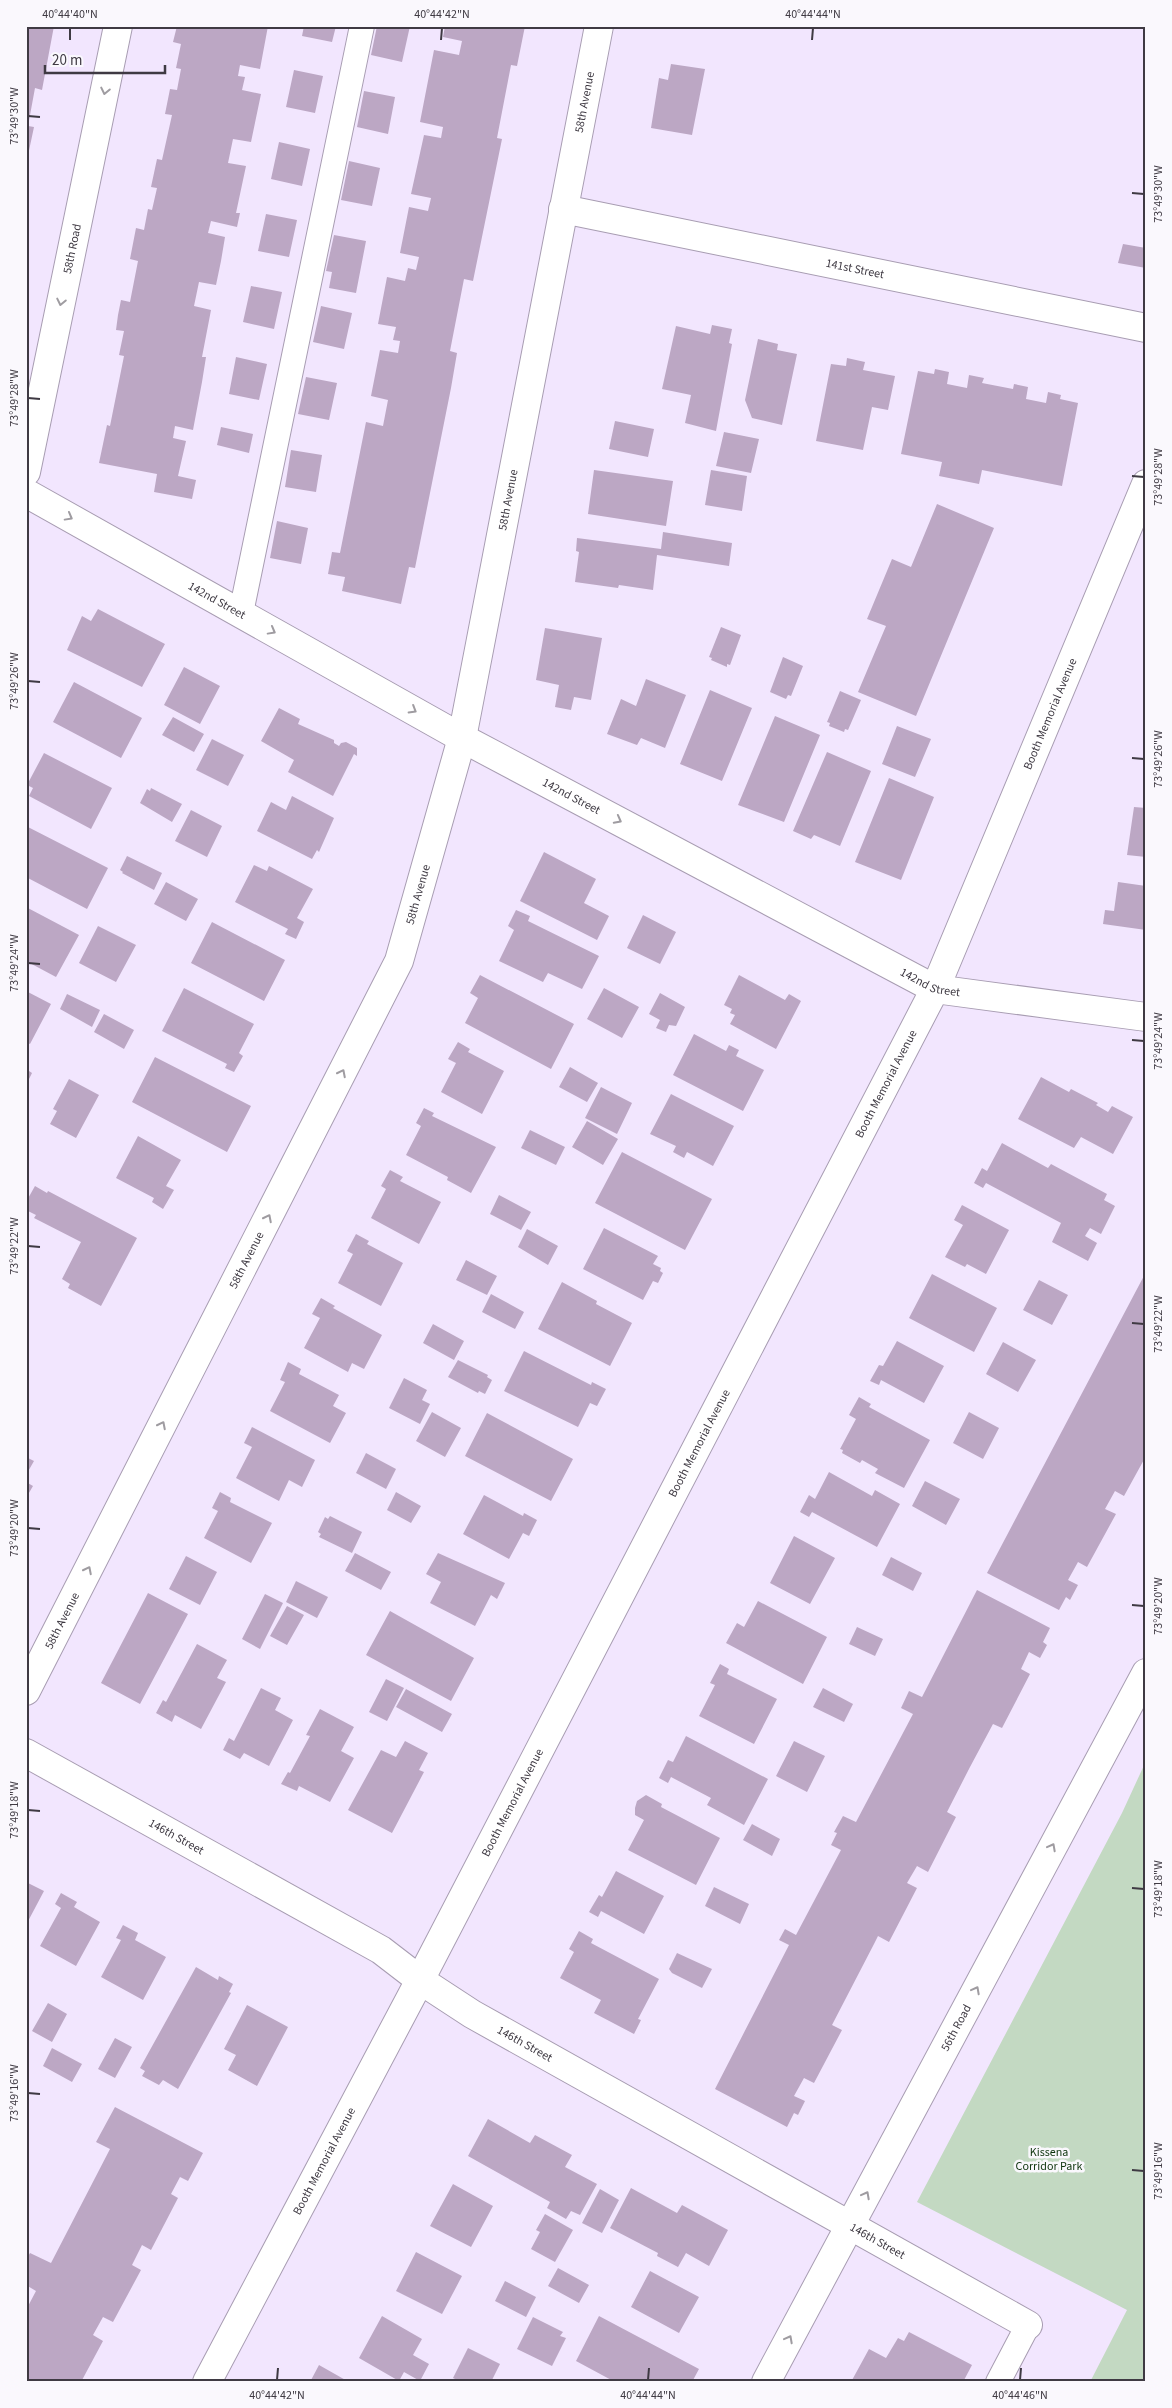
<svg xmlns="http://www.w3.org/2000/svg" width="1172" height="2408" font-family="'Source Sans 3',sans-serif">
  <style>
    .green { fill: #c3d9c2 }
    .building { fill: #bca7c4 }
    .lines { fill: none; stroke-linecap: round; stroke-linejoin: round }
    .lane-casing { stroke: #a89db2; stroke-width: 26 }
    .street-casing { stroke: #a89db2; stroke-width: 30 }
    .secondary-casing { stroke: #a89db2; stroke-width: 30 }
    .lane { stroke: #fff; stroke-width: 24 }
    .street { stroke: #fff; stroke-width: 28 }
    .secondary { stroke: #fff; stroke-width: 28 }
    .oneway { stroke: #9f9ca1 }
    .ticks { fill: none; stroke: #3f3a43; stroke-width: 2 }
    .labels { text-anchor: middle; stroke-width: 5; stroke-linejoin: round; paint-order: stroke }
    .street-label { font-size: 12px; fill: #3f3a43; stroke: #faf8fd }
    .park-label { font-size: 12px; fill: #0e340d; stroke: #faf8fd }
    .neatline { fill: none; stroke: #3f3a43; stroke-width: 2 }
    .ticks-label { font-size: 12px; text-anchor: middle; fill: #3f3a43 }
  </style>
  <rect width="100%" height="100%" fill="#f2e6fe"/>
  <path class="green" d="M 1146,1761 L 1146,2382 L 1090,2382 L 1127,2310 L 917,2202 L 1122,1813 Z"/>
  <path class="building" d="M 26,26 L 54,26 L 42,90 L 35,88 L 28,126 L 34,127 L 27,160 Z
    M 177,26 L 268,26 L 260,69 L 240,65 L 238,76 L 245,77 L 242,90 L 261,94 L 251,142 L 233,139 L 228,163 L 246,166 L 236,213 L 240,213 L 237,227 L 211,221 L 208,233 L 225,237 L 221,261 L 216,285 L 199,282 L 194,306 L 211,310 L 202,357 L 206,357 L 202,382 L 193,430 L 175,426 L 173,438 L 186,441 L 178,476 L 196,480 L 192,499 L 154,492 L 157,474 L 99,463 L 107,425 L 110,426 L 124,356 L 119,355 L 124,331 L 116,330 L 118,315 L 121,300 L 130,302 L 138,261 L 130,259 L 136,228 L 144,230 L 148,209 L 152,210 L 157,188 L 151,187 L 157,159 L 162,160 L 172,115 L 165,114 L 170,89 L 177,90 L 181,69 L 176,68 L 181,44 L 173,42 Z
    M 304,26 L 336,26 L 332,42 L 302,36 Z
    M 377,26 L 410,26 L 402,62 L 371,55 Z
    M 445,26 L 525,26 L 517,66 L 511,65 L 497,138 L 502,139 L 473,281 L 464,279 L 450,351 L 457,353 L 451,388 L 415,568 L 409,567 L 401,604 L 342,591 L 345,577 L 328,574 L 332,552 L 340,553 L 366,422 L 383,426 L 388,400 L 371,396 L 380,350 L 398,353 L 400,341 L 393,340 L 396,327 L 378,324 L 387,277 L 405,281 L 408,268 L 416,270 L 419,257 L 400,253 L 409,207 L 428,211 L 431,198 L 411,194 L 424,135 L 441,138 L 443,127 L 420,122 L 434,50 L 459,55 L 462,41 L 443,37 Z
    M 671,64 L 705,69 L 692,135 L 651,128 L 659,78 L 668,80 Z
    M 294,70 L 323,76 L 315,113 L 286,107 Z
    M 364,91 L 395,97 L 388,134 L 357,127 Z
    M 279,142 L 310,149 L 302,186 L 271,179 Z
    M 349,161 L 380,168 L 372,206 L 341,200 Z
    M 266,214 L 297,220 L 289,257 L 258,251 Z
    M 334,235 L 366,241 L 356,293 L 329,288 L 332,272 L 326,271 Z
    M 1123,244 L 1146,248 L 1146,268 L 1118,263 Z
    M 251,286 L 282,292 L 274,329 L 243,322 Z
    M 321,306 L 352,313 L 344,349 L 313,342 Z
    M 712,325 L 732,329 L 729,343 L 732,344 L 716,431 L 685,423 L 691,395 L 662,389 L 676,326 L 710,334 Z
    M 758,339 L 778,344 L 777,350 L 797,354 L 782,425 L 752,418 L 745,400 Z
    M 236,357 L 267,364 L 259,400 L 229,394 Z
    M 847,358 L 865,362 L 863,370 L 895,376 L 888,410 L 872,407 L 863,450 L 816,441 L 831,364 L 846,366 Z
    M 935,369 L 949,372 L 947,384 L 967,388 L 969,375 L 984,378 L 982,383 L 1013,389 L 1014,384 L 1028,387 L 1026,399 L 1046,403 L 1048,392 L 1061,395 L 1060,399 L 1078,403 L 1062,486 L 982,470 L 979,484 L 939,476 L 942,462 L 901,454 L 918,371 L 934,374 Z
    M 306,377 L 337,383 L 329,420 L 298,414 Z
    M 615,421 L 654,429 L 648,457 L 609,449 Z
    M 221,427 L 253,434 L 249,453 L 217,445 Z
    M 724,432 L 759,439 L 751,473 L 716,466 Z
    M 291,450 L 322,455 L 316,492 L 285,487 Z
    M 594,470 L 673,481 L 666,526 L 588,514 Z
    M 711,470 L 747,476 L 742,511 L 705,505 Z
    M 937,504 L 994,528 L 916,716 L 858,692 L 886,626 L 867,619 L 892,559 L 911,567 Z
    M 277,521 L 308,528 L 301,564 L 270,558 Z
    M 663,532 L 732,543 L 729,566 L 657,555 L 653,590 L 619,585 L 618,588 L 575,582 L 579,552 L 576,551 L 577,538 L 661,549 Z
    M 98,609 L 165,644 L 142,687 L 67,650 L 82,616 L 91,621 Z
    M 721,627 L 741,635 L 730,665 L 727,664 L 727,667 L 711,660 L 712,658 L 709,657 Z
    M 545,628 L 602,638 L 591,700 L 574,697 L 571,710 L 555,707 L 559,685 L 536,680 Z
    M 783,657 L 803,666 L 791,696 L 788,695 L 786,699 L 770,692 Z
    M 184,667 L 220,686 L 200,724 L 164,705 Z
    M 646,679 L 686,695 L 665,748 L 641,738 L 637,745 L 607,734 L 621,699 L 636,706 Z
    M 74,682 L 142,718 L 121,758 L 53,722 Z
    M 710,690 L 752,708 L 722,781 L 680,764 Z
    M 840,691 L 861,700 L 848,730 L 845,729 L 844,732 L 829,726 L 830,723 L 827,722 Z
    M 279,708 L 300,719 L 298,724 L 334,740 L 334,743 L 339,746 L 341,743 L 346,742 L 357,748 L 357,756 L 354,754 L 333,796 L 288,772 L 294,760 L 261,741 Z
    M 775,716 L 820,735 L 784,822 L 738,805 Z
    M 173,717 L 204,734 L 194,752 L 162,735 Z
    M 897,726 L 931,739 L 915,777 L 882,764 Z
    M 212,739 L 244,755 L 228,786 L 196,770 Z
    M 827,752 L 871,771 L 840,846 L 814,835 L 811,839 L 793,831 Z
    M 44,753 L 112,788 L 91,829 L 29,796 L 33,788 L 27,785 Z
    M 889,778 L 934,797 L 901,880 L 855,862 Z
    M 151,788 L 182,804 L 172,822 L 140,803 L 147,789 L 150,791 Z
    M 292,796 L 334,818 L 319,852 L 317,850 L 312,859 L 257,831 L 271,802 L 286,810 Z
    M 1134,807 L 1146,808 L 1146,857 L 1127,855 Z
    M 191,810 L 222,826 L 207,857 L 175,841 Z
    M 26,826 L 108,868 L 87,909 L 26,877 Z
    M 544,852 L 596,879 L 584,903 L 609,916 L 597,940 L 520,901 Z
    M 127,856 L 162,873 L 154,890 L 122,873 L 123,872 L 120,870 Z
    M 254,865 L 267,871 L 269,866 L 313,889 L 297,918 L 304,922 L 296,939 L 285,934 L 288,929 L 235,902 Z
    M 166,882 L 198,899 L 186,921 L 154,904 Z
    M 1118,882 L 1146,886 L 1146,930 L 1103,924 L 1105,910 L 1114,911 Z
    M 26,907 L 79,935 L 56,977 L 26,961 Z
    M 516,910 L 530,916 L 528,921 L 599,956 L 582,989 L 548,973 L 543,982 L 499,961 L 514,930 L 508,926 Z
    M 643,915 L 676,932 L 660,964 L 627,948 Z
    M 212,922 L 285,960 L 264,1001 L 191,963 Z
    M 98,926 L 136,945 L 116,982 L 79,963 Z
    M 480,975 L 574,1024 L 551,1069 L 465,1023 L 478,998 L 470,993 Z
    M 739,975 L 785,1000 L 789,994 L 801,1001 L 776,1049 L 730,1024 L 735,1015 L 730,1013 L 732,1009 L 724,1005 Z
    M 184,988 L 254,1024 L 239,1053 L 243,1056 L 234,1072 L 225,1068 L 227,1064 L 162,1031 Z
    M 604,988 L 639,1007 L 622,1038 L 587,1019 Z
    M 26,991 L 51,1004 L 30,1044 L 26,1042 Z
    M 660,993 L 685,1007 L 676,1026 L 669,1025 L 666,1032 L 656,1028 L 660,1020 L 649,1014 Z
    M 67,994 L 100,1010 L 92,1027 L 60,1009 Z
    M 104,1014 L 134,1030 L 124,1049 L 94,1032 Z
    M 694,1034 L 726,1051 L 729,1045 L 739,1050 L 736,1056 L 764,1070 L 743,1111 L 673,1075 Z
    M 458,1042 L 470,1049 L 468,1052 L 504,1071 L 482,1114 L 441,1092 L 456,1063 L 448,1059 Z
    M 155,1057 L 251,1106 L 227,1152 L 132,1102 Z
    M 570,1067 L 598,1083 L 587,1102 L 559,1087 Z
    M 26,1069 L 32,1073 L 26,1085 Z
    M 1041,1077 L 1069,1092 L 1071,1089 L 1098,1103 L 1096,1105 L 1108,1112 L 1112,1106 L 1133,1117 L 1113,1154 L 1081,1137 L 1074,1148 L 1018,1119 Z
    M 69,1079 L 99,1095 L 76,1138 L 50,1124 L 57,1111 L 53,1109 Z
    M 601,1087 L 632,1103 L 617,1134 L 585,1118 Z
    M 671,1094 L 734,1126 L 713,1166 L 687,1152 L 684,1158 L 673,1152 L 676,1146 L 650,1134 Z
    M 424,1108 L 434,1113 L 432,1116 L 496,1147 L 471,1193 L 447,1180 L 448,1177 L 406,1155 L 421,1126 L 416,1123 Z
    M 587,1121 L 618,1139 L 603,1165 L 572,1147 Z
    M 530,1130 L 565,1147 L 556,1165 L 521,1148 Z
    M 138,1136 L 181,1160 L 166,1186 L 174,1190 L 163,1209 L 152,1202 L 154,1198 L 116,1178 Z
    M 1002,1143 L 1048,1168 L 1051,1164 L 1107,1194 L 1104,1200 L 1115,1206 L 1101,1234 L 1090,1228 L 1085,1236 L 1097,1243 L 1088,1261 L 1052,1242 L 1061,1223 L 986,1183 L 983,1188 L 974,1183 L 982,1168 L 987,1171 Z
    M 622,1152 L 712,1199 L 685,1250 L 595,1203 Z
    M 390,1170 L 403,1177 L 400,1181 L 441,1202 L 419,1244 L 371,1218 L 386,1189 L 381,1186 Z
    M 35,1186 L 47,1193 L 48,1191 L 137,1238 L 101,1306 L 68,1288 L 70,1284 L 62,1279 L 81,1242 L 34,1218 L 36,1215 L 26,1210 L 26,1202 Z
    M 499,1195 L 531,1212 L 521,1230 L 490,1214 Z
    M 962,1205 L 1009,1230 L 986,1274 L 967,1264 L 965,1267 L 945,1257 L 963,1225 L 954,1220 Z
    M 604,1228 L 658,1256 L 653,1264 L 661,1268 L 660,1271 L 663,1273 L 658,1283 L 653,1281 L 643,1300 L 583,1269 Z
    M 527,1229 L 558,1246 L 548,1265 L 518,1247 Z
    M 356,1234 L 369,1241 L 367,1244 L 403,1263 L 381,1306 L 338,1283 L 353,1254 L 347,1251 Z
    M 466,1260 L 497,1276 L 487,1295 L 456,1280 Z
    M 1146,1272 L 1146,1432 L 1143,1437 L 1146,1438 L 1146,1456 L 1124,1496 L 1115,1491 L 1105,1509 L 1116,1514 L 1087,1567 L 1078,1562 L 1068,1580 L 1078,1585 L 1070,1600 L 1066,1597 L 1059,1610 L 987,1573 Z
    M 932,1274 L 997,1308 L 974,1352 L 909,1318 Z
    M 1039,1280 L 1068,1295 L 1052,1325 L 1023,1310 Z
    M 562,1282 L 597,1301 L 596,1304 L 632,1323 L 610,1366 L 538,1329 Z
    M 491,1294 L 524,1312 L 515,1329 L 482,1312 Z
    M 321,1298 L 335,1306 L 333,1308 L 382,1335 L 364,1369 L 352,1363 L 348,1372 L 304,1348 L 320,1318 L 312,1314 Z
    M 433,1324 L 464,1341 L 454,1360 L 423,1343 Z
    M 897,1341 L 944,1366 L 924,1403 L 881,1380 L 879,1385 L 870,1381 L 879,1365 L 883,1366 Z
    M 1003,1342 L 1036,1360 L 1018,1392 L 986,1374 Z
    M 524,1351 L 591,1385 L 592,1382 L 606,1389 L 597,1406 L 590,1403 L 578,1427 L 504,1391 Z
    M 458,1360 L 488,1375 L 487,1377 L 492,1380 L 485,1394 L 479,1391 L 478,1393 L 448,1377 Z
    M 288,1362 L 301,1369 L 299,1374 L 339,1395 L 333,1406 L 346,1413 L 330,1443 L 270,1411 L 285,1382 L 280,1380 Z
    M 404,1378 L 427,1390 L 422,1400 L 430,1404 L 420,1424 L 389,1408 Z
    M 859,1397 L 871,1404 L 869,1407 L 930,1440 L 904,1488 L 875,1473 L 878,1469 L 862,1460 L 860,1463 L 842,1453 L 843,1450 L 840,1449 L 856,1419 L 849,1415 Z
    M 432,1412 L 461,1428 L 445,1457 L 416,1441 Z
    M 969,1412 L 999,1428 L 983,1459 L 953,1443 Z
    M 487,1413 L 573,1459 L 551,1501 L 465,1456 Z
    M 252,1427 L 315,1460 L 302,1487 L 289,1480 L 279,1501 L 236,1478 L 252,1447 L 244,1443 Z
    M 366,1453 L 396,1469 L 386,1489 L 356,1473 Z
    M 26,1457 L 34,1461 L 26,1475 Z
    M 829,1472 L 872,1496 L 875,1490 L 900,1504 L 877,1547 L 812,1512 L 809,1517 L 800,1512 L 809,1495 L 815,1499 Z
    M 925,1481 L 960,1499 L 946,1525 L 912,1506 Z
    M 26,1482 L 33,1486 L 26,1498 Z
    M 220,1492 L 231,1498 L 230,1502 L 272,1523 L 251,1563 L 204,1538 L 218,1511 L 212,1508 Z
    M 396,1492 L 421,1506 L 411,1523 L 387,1510 Z
    M 484,1495 L 523,1516 L 524,1513 L 537,1520 L 529,1536 L 523,1533 L 509,1559 L 463,1534 Z
    M 330,1516 L 362,1532 L 352,1553 L 319,1537 L 321,1534 L 318,1532 L 325,1517 L 328,1519 Z
    M 794,1536 L 835,1558 L 810,1604 L 770,1583 Z
    M 355,1553 L 391,1572 L 381,1590 L 345,1571 Z
    M 438,1553 L 505,1583 L 497,1599 L 491,1595 L 475,1626 L 430,1603 L 441,1582 L 426,1574 Z
    M 186,1556 L 217,1572 L 200,1605 L 169,1589 Z
    M 891,1557 L 922,1573 L 913,1591 L 882,1575 Z
    M 296,1581 L 328,1597 L 317,1618 L 286,1602 Z
    M 977,1590 L 1050,1628 L 1043,1642 L 1047,1645 L 1040,1658 L 1029,1652 L 1021,1669 L 1030,1674 L 1002,1728 L 993,1724 L 970,1767 L 947,1812 L 956,1817 L 928,1872 L 917,1866 L 907,1883 L 917,1888 L 889,1942 L 878,1936 L 874,1944 L 832,2025 L 842,2030 L 814,2083 L 804,2078 L 794,2096 L 805,2101 L 798,2115 L 794,2113 L 787,2127 L 715,2089 L 789,1945 L 779,1940 L 785,1929 L 796,1935 L 841,1850 L 831,1845 L 837,1833 L 834,1832 L 843,1816 L 856,1822 L 913,1714 L 901,1708 L 909,1691 L 922,1697 Z
    M 148,1593 L 188,1614 L 140,1704 L 101,1683 Z
    M 265,1594 L 283,1603 L 260,1649 L 242,1639 Z
    M 758,1601 L 827,1637 L 803,1684 L 726,1643 L 737,1623 L 744,1627 Z
    M 287,1606 L 304,1615 L 287,1645 L 270,1636 Z
    M 390,1611 L 474,1658 L 451,1701 L 366,1655 Z
    M 857,1627 L 883,1639 L 875,1656 L 849,1644 Z
    M 197,1644 L 227,1660 L 217,1678 L 226,1682 L 201,1729 L 175,1715 L 172,1722 L 156,1713 L 163,1700 L 166,1702 Z
    M 720,1664 L 729,1669 L 727,1674 L 777,1699 L 754,1744 L 699,1716 L 715,1685 L 710,1683 Z
    M 386,1679 L 404,1688 L 387,1721 L 369,1712 Z
    M 261,1688 L 281,1698 L 275,1710 L 293,1720 L 269,1766 L 244,1753 L 240,1759 L 223,1750 L 229,1738 L 234,1741 Z
    M 823,1688 L 853,1704 L 844,1722 L 813,1707 Z
    M 406,1689 L 452,1714 L 442,1732 L 396,1707 Z
    M 320,1709 L 354,1727 L 341,1751 L 354,1758 L 330,1802 L 299,1786 L 297,1791 L 281,1784 L 288,1772 L 290,1773 L 310,1736 L 306,1735 Z
    M 686,1736 L 768,1779 L 744,1825 L 707,1805 L 711,1798 L 671,1777 L 668,1783 L 659,1778 L 668,1760 L 673,1762 Z
    M 405,1741 L 428,1753 L 419,1770 L 424,1772 L 392,1833 L 348,1810 L 381,1750 L 396,1757 Z
    M 794,1741 L 825,1756 L 807,1792 L 776,1776 Z
    M 646,1795 L 662,1804 L 661,1807 L 720,1838 L 696,1885 L 628,1850 L 644,1820 L 635,1815 L 635,1808 L 637,1801 Z
    M 752,1824 L 780,1839 L 772,1856 L 743,1840 Z
    M 616,1871 L 664,1896 L 644,1934 L 601,1911 L 598,1917 L 589,1912 L 599,1895 L 602,1897 Z
    M 26,1882 L 44,1891 L 26,1925 Z
    M 714,1887 L 749,1904 L 740,1924 L 705,1906 Z
    M 61,1893 L 77,1902 L 74,1907 L 100,1922 L 76,1966 L 40,1946 L 61,1908 L 55,1904 Z
    M 123,1925 L 138,1933 L 135,1940 L 166,1957 L 143,2000 L 101,1977 L 121,1940 L 116,1938 Z
    M 579,1931 L 593,1939 L 591,1943 L 659,1979 L 638,2019 L 641,2020 L 634,2034 L 594,2013 L 601,2000 L 560,1978 L 574,1952 L 569,1949 Z
    M 677,1953 L 712,1969 L 702,1988 L 672,1973 L 669,1969 Z
    M 196,1967 L 218,1980 L 219,1976 L 233,1984 L 229,1992 L 231,1993 L 178,2089 L 163,2080 L 159,2085 L 142,2076 L 145,2071 L 140,2068 Z
    M 48,2003 L 67,2014 L 52,2042 L 32,2031 Z
    M 247,2005 L 288,2027 L 257,2086 L 228,2070 L 236,2055 L 224,2049 Z
    M 115,2038 L 132,2047 L 115,2078 L 98,2069 Z
    M 52,2048 L 82,2064 L 72,2082 L 43,2066 Z
    M 115,2107 L 203,2153 L 188,2181 L 180,2177 L 171,2194 L 178,2198 L 151,2250 L 142,2245 L 132,2265 L 141,2270 L 113,2322 L 103,2317 L 93,2335 L 103,2341 L 81,2382 L 26,2382 L 26,2310 L 36,2291 L 26,2285 L 26,2260 L 30,2253 L 51,2263 L 110,2149 L 96,2142 Z
    M 488,2119 L 530,2143 L 535,2135 L 572,2155 L 565,2167 L 597,2184 L 580,2215 L 571,2211 L 566,2219 L 547,2208 L 550,2202 L 468,2156 Z
    M 453,2184 L 493,2206 L 471,2247 L 430,2226 Z
    M 631,2188 L 677,2213 L 682,2205 L 728,2230 L 709,2266 L 686,2253 L 678,2267 L 657,2256 L 658,2253 L 610,2228 Z
    M 600,2189 L 619,2200 L 602,2233 L 582,2223 Z
    M 545,2214 L 573,2230 L 555,2262 L 531,2249 L 540,2232 L 536,2230 Z
    M 416,2252 L 462,2276 L 442,2314 L 396,2291 Z
    M 558,2268 L 589,2285 L 579,2303 L 548,2286 Z
    M 650,2271 L 699,2297 L 679,2333 L 631,2307 Z
    M 505,2281 L 536,2297 L 526,2317 L 495,2301 Z
    M 382,2316 L 422,2339 L 413,2355 L 429,2364 L 420,2381 L 404,2372 L 399,2381 L 359,2358 Z
    M 599,2316 L 699,2369 L 692,2382 L 615,2382 L 576,2361 Z
    M 533,2317 L 563,2332 L 560,2336 L 566,2338 L 552,2366 L 517,2349 Z
    M 909,2332 L 972,2365 L 963,2382 L 851,2382 L 869,2349 L 886,2358 L 898,2338 L 904,2341 Z
    M 468,2348 L 500,2364 L 491,2382 L 461,2382 L 453,2378 Z
    M 319,2365 L 349,2382 L 310,2382 Z"/>
  <g class="lines">
    <defs>
      <path id="lane" d="M 241,613 L 362,26
        M 998,2382 L 1028,2325"/>
      <g id="street">
        <path id="s1" d="M 563,209 L 1146,328"/>
        <path id="s2" d="M 26,472 L 118,26"/>
        <path id="s3" d="M 26,493 L 462,738 L 935,989 L 1146,1017"/>
        <path id="s4" d="M 26,1691 L 399,961 L 462,738 L 599,26"/>
        <path id="s5" d="M 26,1753 L 381,1950 L 420,1980 L 472,2014 L 1028,2325"/>
        <path id="s6" d="M 766,2382 L 1146,1673"/>
      </g>
      <g id="secondary">
        <path id="s7" d="M 207,2382 L 420,1980 L 935,989 L 1146,484"/>
      </g>
    </defs>
    <use href="#lane" class="lane-casing"/>
    <use href="#street" class="street-casing"/>
    <use href="#secondary" class="secondary-casing"/>
    <use href="#lane" class="lane"/>
    <use href="#street" class="street"/>
    <use href="#secondary" class="secondary"/>
  </g>
  <defs><path id="oneway-chevron" d="M-2-3.5L2.5 0L-2 3.5" fill="none" stroke-width="1.6" stroke-linecap="round" stroke-linejoin="round" transform="scale(1.25)"/></defs>
  <g class="oneway">
    <use href="#oneway-chevron" transform="translate(105 91) rotate(102)"/>
    <use href="#oneway-chevron" transform="translate(61 302) rotate(102)"/>
    <use href="#oneway-chevron" transform="translate(69 517) rotate(29)"/>
    <use href="#oneway-chevron" transform="translate(272 631) rotate(29)"/>
    <use href="#oneway-chevron" transform="translate(413 710) rotate(31)"/>
    <use href="#oneway-chevron" transform="translate(618 820) rotate(28)"/>
    <use href="#oneway-chevron" transform="translate(342 1073) rotate(-63)"/>
    <use href="#oneway-chevron" transform="translate(268 1218) rotate(-63)"/>
    <use href="#oneway-chevron" transform="translate(162 1425) rotate(-63)"/>
    <use href="#oneway-chevron" transform="translate(88 1570) rotate(-63)"/>
    <use href="#oneway-chevron" transform="translate(1052 1847) rotate(-62)"/>
    <use href="#oneway-chevron" transform="translate(976 1990) rotate(-62)"/>
    <use href="#oneway-chevron" transform="translate(866 2195) rotate(-62)"/>
    <use href="#oneway-chevron" transform="translate(789 2339) rotate(-62)"/>
  </g>
  <path class="ticks" d="M 70,40 L 70,28M 441,40 L 442,28M 812,40 L 813,28M 28,116 L 40,117M 1132,193 L 1144,194M 28,398 L 40,399M 1132,476 L 1144,477M 28,681 L 40,682M 1132,758 L 1144,759M 28,963 L 40,964M 1132,1040 L 1144,1041M 28,1246 L 40,1247M 1132,1323 L 1144,1324M 28,1528 L 40,1529M 1132,1605 L 1144,1606M 28,1810 L 40,1811M 1132,1888 L 1144,1889M 28,2093 L 40,2094M 1132,2170 L 1144,2171M 277,2380 L 278,2368M 648,2380 L 649,2368M 1020,2380 L 1021,2368"/>
  <g class="labels">
    <g class="street-label">
      <text dy="4" stroke="none"><textPath href="#s4" startOffset="1699">58th Avenue</textPath></text>
      <text dy="4" stroke="none"><textPath href="#s2" startOffset="228">58th Road</textPath></text>
      <text dy="4" stroke="none"><textPath href="#s1" startOffset="298">141st Street</textPath></text>
      <text dy="4" stroke="none"><textPath href="#s4" startOffset="1294">58th Avenue</textPath></text>
      <text dy="4" stroke="none"><textPath href="#s3" startOffset="219">142nd Street</textPath></text>
      <text dy="4" stroke="none"><textPath href="#s7" startOffset="1870">Booth Memorial Avenue</textPath></text>
      <text dy="4" stroke="none"><textPath href="#s3" startOffset="624">142nd Street</textPath></text>
      <text dy="4" stroke="none"><textPath href="#s4" startOffset="889">58th Avenue</textPath></text>
      <text dy="4" stroke="none"><textPath href="#s3" startOffset="1029">142nd Street</textPath></text>
      <text dy="4" stroke="none"><textPath href="#s7" startOffset="1465">Booth Memorial Avenue</textPath></text>
      <text dy="4" stroke="none"><textPath href="#s4" startOffset="484">58th Avenue</textPath></text>
      <text dy="4" stroke="none"><textPath href="#s7" startOffset="1060">Booth Memorial Avenue</textPath></text>
      <text dy="4" stroke="none"><textPath href="#s4" startOffset="79">58th Avenue</textPath></text>
      <text dy="4" stroke="none"><textPath href="#s7" startOffset="655">Booth Memorial Avenue</textPath></text>
      <text dy="4" stroke="none"><textPath href="#s5" startOffset="172">146th Street</textPath></text>
      <text dy="4" stroke="none"><textPath href="#s6" startOffset="402">56th Road</textPath></text>
      <text dy="4" stroke="none"><textPath href="#s5" startOffset="578">146th Street</textPath></text>
      <text dy="4" stroke="none"><textPath href="#s7" startOffset="250">Booth Memorial Avenue</textPath></text>
      <text dy="4" stroke="none"><textPath href="#s5" startOffset="982">146th Street</textPath></text>
    </g>
    <g class="park-label">
      <text x="1049" y="2156">Kissena<tspan x="1049" dy="14">Corridor Park</tspan></text>
    </g>
  </g>
  <rect width="1172" height="2408" fill="none" stroke="#faf8fd" stroke-width="55"/>
  <path d="M45 65v8h120v-8" fill="none" stroke="#3f3a43" stroke-width="2.5"/>
  <text x="52" y="65" font-size="15" fill="#3f3a43" stroke="#faf8fd" stroke-width="4" paint-order="stroke">20 m</text>
  <rect x="28" y="28" width="1116" height="2352" class="neatline"/>
  <g class="ticks-label">
    <text x="70" y="18">40°44'40"N</text>
    <text x="442" y="18">40°44'42"N</text>
    <text x="813" y="18">40°44'44"N</text>
    <text transform="translate(14 116) rotate(-90)" y="4">73°49'30"W</text>
    <text transform="translate(1158 194) rotate(-90)" y="4">73°49'30"W</text>
    <text transform="translate(14 398) rotate(-90)" y="4">73°49'28"W</text>
    <text transform="translate(1158 477) rotate(-90)" y="4">73°49'28"W</text>
    <text transform="translate(14 681) rotate(-90)" y="4">73°49'26"W</text>
    <text transform="translate(1158 759) rotate(-90)" y="4">73°49'26"W</text>
    <text transform="translate(14 963) rotate(-90)" y="4">73°49'24"W</text>
    <text transform="translate(1158 1041) rotate(-90)" y="4">73°49'24"W</text>
    <text transform="translate(14 1246) rotate(-90)" y="4">73°49'22"W</text>
    <text transform="translate(1158 1324) rotate(-90)" y="4">73°49'22"W</text>
    <text transform="translate(14 1528) rotate(-90)" y="4">73°49'20"W</text>
    <text transform="translate(1158 1606) rotate(-90)" y="4">73°49'20"W</text>
    <text transform="translate(14 1810) rotate(-90)" y="4">73°49'18"W</text>
    <text transform="translate(1158 1889) rotate(-90)" y="4">73°49'18"W</text>
    <text transform="translate(14 2093) rotate(-90)" y="4">73°49'16"W</text>
    <text transform="translate(1158 2171) rotate(-90)" y="4">73°49'16"W</text>
    <text x="277" y="2399">40°44'42"N</text>
    <text x="648" y="2399">40°44'44"N</text>
    <text x="1020" y="2399">40°44'46"N</text>
  </g>
</svg>
